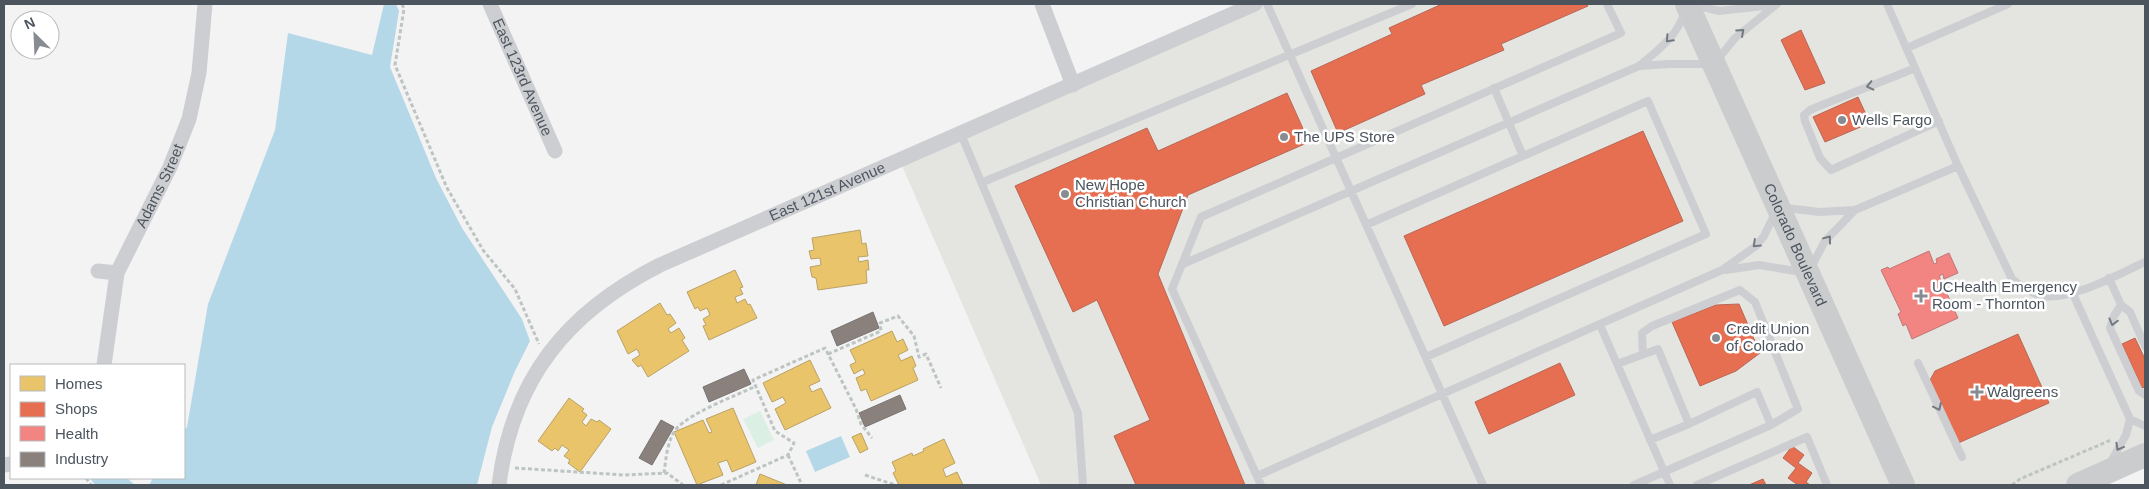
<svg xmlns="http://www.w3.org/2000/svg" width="2149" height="489" font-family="Helvetica,sans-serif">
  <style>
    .commercial { fill: #e4e4e1 }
    .green { fill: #dbefe5 }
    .water { fill: #b5d8e8 }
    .homes { fill: #e9c46a; stroke: #baa266 }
    .shops { fill: #e76f51; stroke: #b86755 }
    .health { fill: #f28482; stroke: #c07677 }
    .industry { fill: #8a817c; stroke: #777473 }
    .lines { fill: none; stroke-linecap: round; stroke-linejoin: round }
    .path { stroke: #bdc5c3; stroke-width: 3; stroke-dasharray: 4 2.5; stroke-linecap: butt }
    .service { stroke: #cdced1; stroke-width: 8 }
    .minor { stroke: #cdced1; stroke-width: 15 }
    .primary { stroke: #caccce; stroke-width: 24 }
    .oneway { stroke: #737980 }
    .poi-dot { fill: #878c92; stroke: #fff; stroke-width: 2 }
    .labels { text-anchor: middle; stroke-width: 5; stroke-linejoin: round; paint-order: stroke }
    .street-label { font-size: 15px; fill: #4c545e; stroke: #fff }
    .poi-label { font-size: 15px; fill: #4c545e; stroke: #fff; text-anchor: start }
  </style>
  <rect width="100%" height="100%" fill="#f4f3f3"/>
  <path class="commercial" d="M 1255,4 L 2145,4 L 2145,455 L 2078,485 L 1041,485 L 900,161 Z"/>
  <path class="green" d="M 760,411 L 774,440 L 758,448 L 743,419 Z"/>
  <path class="water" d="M 384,4 L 396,4 L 399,11 L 390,67 L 436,178 L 462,228 L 522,319 L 530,341 L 515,371 L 492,427 L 477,485 L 149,485 L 153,478 L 184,478 L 184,431 L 187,427 L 208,304 L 275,130 L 288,33 L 372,55 Z
    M 841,436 L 850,457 L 815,472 L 806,451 Z
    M 90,478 L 127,478 L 135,485 L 95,485 Z"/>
  <path class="homes" d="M 860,230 L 862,244 L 866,243 L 868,256 L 858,257 L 859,262 L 868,260 L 869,270 L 866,270 L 867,283 L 818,290 L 816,278 L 812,277 L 810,267 L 821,265 L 820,258 L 811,259 L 809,251 L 814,250 L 812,238 Z
    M 735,270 L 743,287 L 740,288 L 743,294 L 735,297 L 737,303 L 745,299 L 748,305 L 750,304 L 757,318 L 709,340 L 703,326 L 706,325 L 703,319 L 710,315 L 707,308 L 700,311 L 698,307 L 695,309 L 687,292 Z
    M 660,303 L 667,315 L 670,314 L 676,323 L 668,329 L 671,333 L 679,328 L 685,338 L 682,340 L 689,351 L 648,377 L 641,365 L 638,367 L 632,360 L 640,355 L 637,349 L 628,354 L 617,331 Z
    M 892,331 L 897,342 L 903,339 L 908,350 L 898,355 L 901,361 L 912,356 L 916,366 L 913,368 L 918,380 L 871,401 L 866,389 L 861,391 L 856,378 L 865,374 L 863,369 L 854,374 L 850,365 L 856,362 L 850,350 Z
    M 810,360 L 820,381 L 809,386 L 812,392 L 821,388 L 831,408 L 785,430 L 775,409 L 786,403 L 783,397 L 772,402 L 763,383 Z
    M 569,398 L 584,409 L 582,411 L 587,415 L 582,422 L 586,426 L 591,419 L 597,422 L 599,420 L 611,429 L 580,472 L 568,463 L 570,460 L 564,456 L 569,450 L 562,445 L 558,451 L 555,448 L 552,451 L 538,441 Z
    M 733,408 L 756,462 L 732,472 L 727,460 L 718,463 L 723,475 L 697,485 L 674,432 L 703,420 L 709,433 L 712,432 L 706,419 Z
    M 861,433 L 868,449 L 860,453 L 852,437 Z
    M 944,439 L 955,463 L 943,469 L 946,477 L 957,472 L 963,485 L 899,485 L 893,473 L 896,471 L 892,462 L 912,453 L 913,456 L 924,451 L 923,449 Z
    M 760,474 L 787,485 L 756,485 Z"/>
  <path class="shops" d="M 1442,4 L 1587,4 L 1588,6 L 1501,44 L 1504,50 L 1421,85 L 1425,94 L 1338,133 L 1311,71 L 1392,34 L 1389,28 Z
    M 1801,30 L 1825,83 L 1805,90 L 1781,40 Z
    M 1287,93 L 1309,142 L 1188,195 L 1158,274 L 1245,485 L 1136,485 L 1114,436 L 1150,420 L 1097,300 L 1073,312 L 1015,186 L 1147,128 L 1158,151 Z
    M 1858,97 L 1870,123 L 1825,142 L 1813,117 Z
    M 1643,131 L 1683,221 L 1444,326 L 1404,236 Z
    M 1739,304 L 1760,353 L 1736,371 L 1700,386 L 1672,322 L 1716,305 Z
    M 2018,334 L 2049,403 L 1956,444 L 1929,382 L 1935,371 Z
    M 2135,338 L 2145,359 L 2145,387 L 2142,388 L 2122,344 Z
    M 1560,363 L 1575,395 L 1489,434 L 1475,402 Z
    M 1792,446 L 1804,455 L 1798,463 L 1812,473 L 1806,482 L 1810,485 L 1798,485 L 1788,478 L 1796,468 L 1783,458 Z
    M 1763,479 L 1766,485 L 1749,485 Z"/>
  <path class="health" d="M 1929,251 L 1934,264 L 1937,263 L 1936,259 L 1949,253 L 1958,273 L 1944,279 L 1943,274 L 1939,276 L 1958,318 L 1912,339 L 1906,324 L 1903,326 L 1898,314 L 1901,312 L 1881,270 L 1888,267 L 1889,269 Z"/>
  <path class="industry" d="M 873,312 L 879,328 L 837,346 L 831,331 Z
    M 744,369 L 751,384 L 709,402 L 703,387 Z
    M 900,395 L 906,409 L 865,427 L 859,413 Z
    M 661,420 L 674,427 L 652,465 L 639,458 Z"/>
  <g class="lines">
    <path class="path" d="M 402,4 L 404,9 L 395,65 L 447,188 L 483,250 L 515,289 L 539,344
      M 828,354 L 881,331 L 880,323 L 898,316 L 914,336 L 919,357 L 926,354 L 941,388
      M 788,455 L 802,485
      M 515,468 L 624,475 L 667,473 L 683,485
      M 664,473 C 666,459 667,440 677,428 C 692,412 735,396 756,386
      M 865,475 L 895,485
      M 86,478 L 91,485
      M 721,485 L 788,455 L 794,443 L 775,431 L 753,380 L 825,348 L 856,409 L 861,424 L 872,438
      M 2012,485 L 2020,479 L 2111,440"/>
    <path class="service" d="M 1267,4 L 1483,485
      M 1691,4 L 1719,11 L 1773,5
      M 1887,4 L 1958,166 L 2012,279 C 2021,286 2031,293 2042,296 C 2071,301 2119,274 2145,262
      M 1907,48 L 2008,4
      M 1639,66 L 1669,64 L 1714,64 L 1735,38 L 1777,4
      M 1915,68 C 1880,83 1845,95 1810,110 L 1804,115 L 1805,121 L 1820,158 L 1831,170 L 1939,121
      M 1494,88 L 1523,156
      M 961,134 L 1078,413 L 1083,485
      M 983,182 L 1412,4
      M 1366,225 L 1648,101 L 1706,234 L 1426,357
      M 1183,264 L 1639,66 C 1658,50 1678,36 1685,11
      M 1726,270 L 1759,265 L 1808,273 L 1825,241 L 1855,210
      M 2109,278 L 2121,305 L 2114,316 L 2110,328 L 2139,391 L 2145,395
      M 2073,294 L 2130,419 L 2126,435 L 2109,465
      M 2121,305 L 2130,312 L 2145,346
      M 1600,325 L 1670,485
      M 1918,363 L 1962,457
      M 1617,364 L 1658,349 L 1689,424 L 1757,392 L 1771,425
      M 2130,419 L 2145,426
      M 1650,440 L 1689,424
      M 1257,476 L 1722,270 L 1756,246 L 1764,236 L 1778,207 L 1819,212 L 1855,210 L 1958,166
      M 1261,485 L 1172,289 L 1201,217 L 1621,33 L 1607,4
      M 1634,485 L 1771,425 L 1798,409 L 1755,302 L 1740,290 L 1652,326 L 1642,333 L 1643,354
      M 1697,485 L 1807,437 L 1827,485"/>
    <g class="minor">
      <path id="s1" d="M 490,4 L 555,151"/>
      <path d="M 1042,4 L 1073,85"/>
      <path d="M 98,271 L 117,273"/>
      <path id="s2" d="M 104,365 L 117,273 L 170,167 L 189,119 L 199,73 L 205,4"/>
      <path d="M 4,465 L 11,464"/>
      <path id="s3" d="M 499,485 C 512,379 567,312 660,265 L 1255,4"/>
    </g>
    <g class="primary">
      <path id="s4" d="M 1687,4 L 1903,485"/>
      <path d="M 2078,485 L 2145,455"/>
    </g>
  </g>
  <defs><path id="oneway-chevron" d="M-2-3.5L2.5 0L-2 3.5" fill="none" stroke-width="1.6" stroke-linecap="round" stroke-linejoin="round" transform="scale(1.25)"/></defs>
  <g class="oneway">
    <use href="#oneway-chevron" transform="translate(1741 32) rotate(-42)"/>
    <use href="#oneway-chevron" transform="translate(1669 39) rotate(133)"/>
    <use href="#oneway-chevron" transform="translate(1870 86) rotate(167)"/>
    <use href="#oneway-chevron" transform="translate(1828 239) rotate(-53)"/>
    <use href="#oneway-chevron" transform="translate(1756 244) rotate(137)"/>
    <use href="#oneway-chevron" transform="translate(2113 322) rotate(105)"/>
    <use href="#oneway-chevron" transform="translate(1938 407) rotate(65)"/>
    <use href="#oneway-chevron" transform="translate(2119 447) rotate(119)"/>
  </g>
  <g class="poi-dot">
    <circle cx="1842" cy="120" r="5"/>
    <circle cx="1284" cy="137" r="5"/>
    <circle cx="1065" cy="194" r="5"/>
    <path d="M1918.5 288.5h5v5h5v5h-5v5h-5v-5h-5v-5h5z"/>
    <circle cx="1716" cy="338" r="5"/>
    <path d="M1974.5 384.5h5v5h5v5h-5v5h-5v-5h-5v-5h5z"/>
  </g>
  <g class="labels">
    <g class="street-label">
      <text dy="5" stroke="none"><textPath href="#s1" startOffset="80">East 123rd Avenue</textPath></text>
      <text dy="5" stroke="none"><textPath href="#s2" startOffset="190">Adams Street</textPath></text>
      <text dy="5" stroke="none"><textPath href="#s3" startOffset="468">East 121st Avenue</textPath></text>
      <text dy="5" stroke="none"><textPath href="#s4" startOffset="264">Colorado Boulevard</textPath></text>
    </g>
    <g class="poi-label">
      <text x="1852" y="125">Wells Fargo</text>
      <text x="1294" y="142">The UPS Store</text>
      <text x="1075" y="190">New Hope<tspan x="1075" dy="17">Christian Church</tspan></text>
      <text x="1932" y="292">UCHealth Emergency<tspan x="1932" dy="17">Room - Thornton</tspan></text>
      <text x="1726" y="334">Credit Union<tspan x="1726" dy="17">of Colorado</tspan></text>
      <text x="1987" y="397">Walgreens</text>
    </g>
  </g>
  <rect width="2149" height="489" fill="none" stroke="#4c545e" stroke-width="10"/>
  <rect x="10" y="364" width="175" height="115" fill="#ffffff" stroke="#b7bbbf"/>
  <rect x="20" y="376" width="25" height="15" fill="#e9c46a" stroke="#b7bbbf"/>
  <text x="55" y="389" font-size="15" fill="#4c545e">Homes</text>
  <rect x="20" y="402" width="25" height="15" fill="#e76f51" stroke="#b7bbbf"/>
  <text x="55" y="414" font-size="15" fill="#4c545e">Shops</text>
  <rect x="20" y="426" width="25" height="15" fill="#f28482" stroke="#b7bbbf"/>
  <text x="55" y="439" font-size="15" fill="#4c545e">Health</text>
  <rect x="20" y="452" width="25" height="15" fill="#8a817c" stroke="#b7bbbf"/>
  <text x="55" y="464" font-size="15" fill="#4c545e">Industry</text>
  <g transform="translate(35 35) rotate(336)"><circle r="24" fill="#ffffff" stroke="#b7bbbf"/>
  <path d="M0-4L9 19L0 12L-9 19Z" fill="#878c92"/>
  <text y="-8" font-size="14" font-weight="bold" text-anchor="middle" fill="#4c545e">N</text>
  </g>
</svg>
